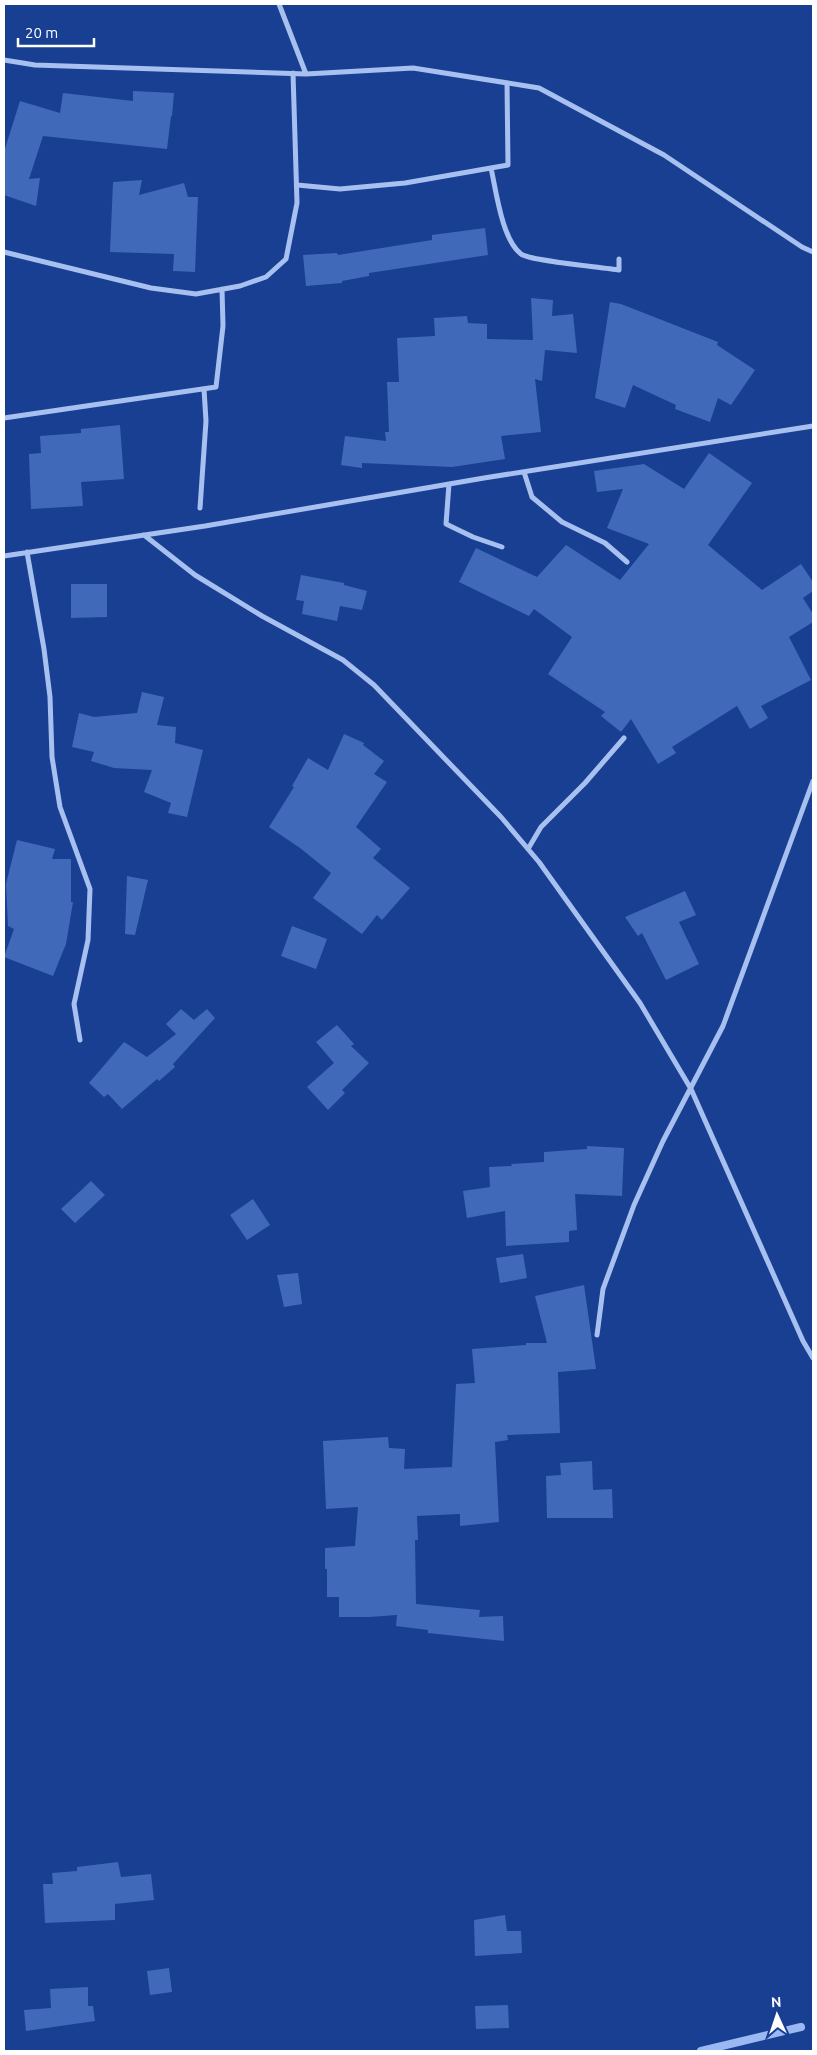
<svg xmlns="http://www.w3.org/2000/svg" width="817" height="2055" font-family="Ubuntu,sans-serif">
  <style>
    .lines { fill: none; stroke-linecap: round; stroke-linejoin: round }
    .stream { stroke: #9ab9f2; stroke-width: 8 }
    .building { fill: #4169ba }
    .street { stroke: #a7c0f0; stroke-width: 5 }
  </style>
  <rect width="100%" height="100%" fill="#183f92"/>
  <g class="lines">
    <path class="stream" d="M 701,2051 L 801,2027"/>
  </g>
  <path class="building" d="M 133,91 L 174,93 L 172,116 L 171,116 L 167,149 L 43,136 L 29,179 L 40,178 L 36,206 L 4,195 L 4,152 L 20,101 L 60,113 L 63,93 L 133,101 Z
    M 142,180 L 139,195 L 184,183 L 188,197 L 198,197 L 195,272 L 173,271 L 174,254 L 110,252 L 113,182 Z
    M 485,228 L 488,255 L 369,273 L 369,276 L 342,281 L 342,283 L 306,286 L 303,255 L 337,253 L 338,255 L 432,240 L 432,235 Z
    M 531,298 L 553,300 L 552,316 L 573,314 L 577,353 L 545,350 L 542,381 L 535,379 L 541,432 L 501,436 L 505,459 L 452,467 L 362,463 L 362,468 L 341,465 L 345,436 L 386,441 L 385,432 L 389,432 L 387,382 L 399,382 L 397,338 L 435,336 L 434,318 L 467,316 L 468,323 L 487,324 L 487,339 L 533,340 Z
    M 610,302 L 621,304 L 718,342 L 717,345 L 755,370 L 731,405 L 718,398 L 710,422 L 675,409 L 676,405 L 633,385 L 625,408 L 595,398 Z
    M 120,425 L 124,479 L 81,482 L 83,506 L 31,509 L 29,454 L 41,453 L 40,436 L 81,433 L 81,429 Z
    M 709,453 L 752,483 L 708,545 L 762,590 L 801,564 L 813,582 L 813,591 L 803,598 L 813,614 L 813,622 L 789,637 L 811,680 L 761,706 L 768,718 L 750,729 L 737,706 L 672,747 L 676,753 L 658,764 L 631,719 L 621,732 L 601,716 L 605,712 L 548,674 L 572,637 L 534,609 L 529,616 L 459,582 L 476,548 L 537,577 L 566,545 L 620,580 L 649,544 L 607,528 L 623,489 L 597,492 L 594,471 L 644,464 L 684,489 Z
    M 301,575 L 344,583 L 344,585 L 367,591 L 362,610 L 340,606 L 337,621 L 302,614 L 304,601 L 296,600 Z
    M 71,584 L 107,584 L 107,617 L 71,618 Z
    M 142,692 L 164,697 L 157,725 L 176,727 L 175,743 L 203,750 L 187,817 L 168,813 L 171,803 L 144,792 L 152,770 L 114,768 L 91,761 L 94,752 L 72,747 L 79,713 L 94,717 L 137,713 Z
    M 344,734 L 364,743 L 363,745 L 384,761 L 374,774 L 387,782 L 356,827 L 381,849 L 373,858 L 410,888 L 382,920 L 377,915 L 362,934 L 313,898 L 331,873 L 300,848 L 269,827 L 294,787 L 292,786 L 308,758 L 328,770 Z
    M 17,840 L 55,849 L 52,859 L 71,859 L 71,902 L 73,902 L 66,944 L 53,976 L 4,957 L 14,929 L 8,926 L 6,884 Z
    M 127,876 L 148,880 L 135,935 L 125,934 Z
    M 685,891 L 696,915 L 679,922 L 699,964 L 666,980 L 642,933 L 638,936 L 625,917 Z
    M 292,926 L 327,939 L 316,969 L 281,956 Z
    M 181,1009 L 194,1020 L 207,1009 L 215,1018 L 173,1064 L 175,1067 L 159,1081 L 157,1079 L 122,1109 L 108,1094 L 104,1097 L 89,1083 L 124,1042 L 147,1057 L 176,1034 L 166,1024 Z
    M 337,1025 L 354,1044 L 351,1046 L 369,1063 L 342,1090 L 345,1093 L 328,1110 L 307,1087 L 334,1063 L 316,1042 Z
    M 587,1146 L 624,1148 L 622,1196 L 575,1194 L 577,1230 L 569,1231 L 569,1242 L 506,1246 L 505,1211 L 467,1218 L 463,1191 L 490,1187 L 489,1167 L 512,1166 L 511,1164 L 544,1162 L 544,1152 L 587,1149 Z
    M 91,1181 L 105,1195 L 75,1223 L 61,1209 Z
    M 253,1199 L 270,1225 L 247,1240 L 230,1215 Z
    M 523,1254 L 527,1278 L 500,1283 L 496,1258 Z
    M 298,1273 L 302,1304 L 284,1307 L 277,1275 Z
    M 584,1285 L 596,1369 L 558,1372 L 560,1433 L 507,1435 L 508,1440 L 495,1442 L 499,1522 L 460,1526 L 460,1514 L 417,1516 L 418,1540 L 415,1540 L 416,1604 L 480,1610 L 479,1617 L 503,1616 L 504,1641 L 428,1633 L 428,1630 L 396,1626 L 397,1615 L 369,1617 L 339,1617 L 339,1597 L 327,1597 L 327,1569 L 325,1569 L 325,1548 L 355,1546 L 358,1507 L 326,1509 L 323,1441 L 388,1437 L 389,1448 L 405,1449 L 404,1469 L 452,1467 L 456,1384 L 475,1383 L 472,1349 L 526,1345 L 526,1343 L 547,1343 L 535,1296 Z
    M 592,1461 L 593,1490 L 612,1489 L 613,1518 L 547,1518 L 546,1476 L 561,1475 L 560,1463 Z
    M 118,1862 L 121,1877 L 151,1874 L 154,1900 L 115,1904 L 115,1920 L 45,1923 L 43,1884 L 53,1884 L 52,1873 L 77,1871 L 77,1867 Z
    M 505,1915 L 507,1931 L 521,1931 L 522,1953 L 475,1956 L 474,1920 Z
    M 169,1968 L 172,1992 L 150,1995 L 147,1971 Z
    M 88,1987 L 88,2006 L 93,2006 L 95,2021 L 26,2031 L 24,2010 L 51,2008 L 50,1989 Z
    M 508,2005 L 509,2028 L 476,2029 L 475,2006 Z"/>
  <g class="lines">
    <path class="street" d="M 279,4 L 306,74
      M 4,60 L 35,65 L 306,74 L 413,68 L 539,88 L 664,155 L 802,247 L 813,252
      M 491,168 C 496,190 502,240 521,254 C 530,261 602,267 619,270 L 619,259
      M 297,185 L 340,189 L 405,183 L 508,165 L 507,83
      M 4,252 L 151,288 L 196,294 L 240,286 L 266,277 L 286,259 L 297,203 L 293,73
      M 4,418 L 216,387 L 223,326 L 222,289
      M 524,472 L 532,497 L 562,522 L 605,543 L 627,562
      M 449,484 L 446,524 L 473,537 L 502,547
      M 200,508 L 206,421 L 204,389
      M 144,535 L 195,575 L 262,616 L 343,660 L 374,685 L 501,817 L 539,862 L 640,1003 L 691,1089 L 803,1341 L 813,1358
      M 27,552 L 44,649 L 50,697 L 52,757 L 60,807 L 90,889 L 88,940 L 74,1004 L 80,1040
      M 4,556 L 205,526 L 484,478 L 813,426
      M 528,849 L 541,827 L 585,783 L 624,738
      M 597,1335 L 603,1289 L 634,1205 L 663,1141 L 723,1026 L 813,781"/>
  </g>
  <rect width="817" height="2055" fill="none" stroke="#ffffff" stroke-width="10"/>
  <g transform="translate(777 2015) rotate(357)" stroke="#183f92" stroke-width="4" paint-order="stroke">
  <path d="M0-4L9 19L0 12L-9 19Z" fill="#ffffff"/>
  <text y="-8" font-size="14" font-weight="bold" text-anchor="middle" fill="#ffffff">N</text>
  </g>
  <path d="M18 38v8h76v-8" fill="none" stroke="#ffffff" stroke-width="2.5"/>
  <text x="25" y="38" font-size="15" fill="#ffffff" stroke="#183f92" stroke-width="4" paint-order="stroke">20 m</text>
</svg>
